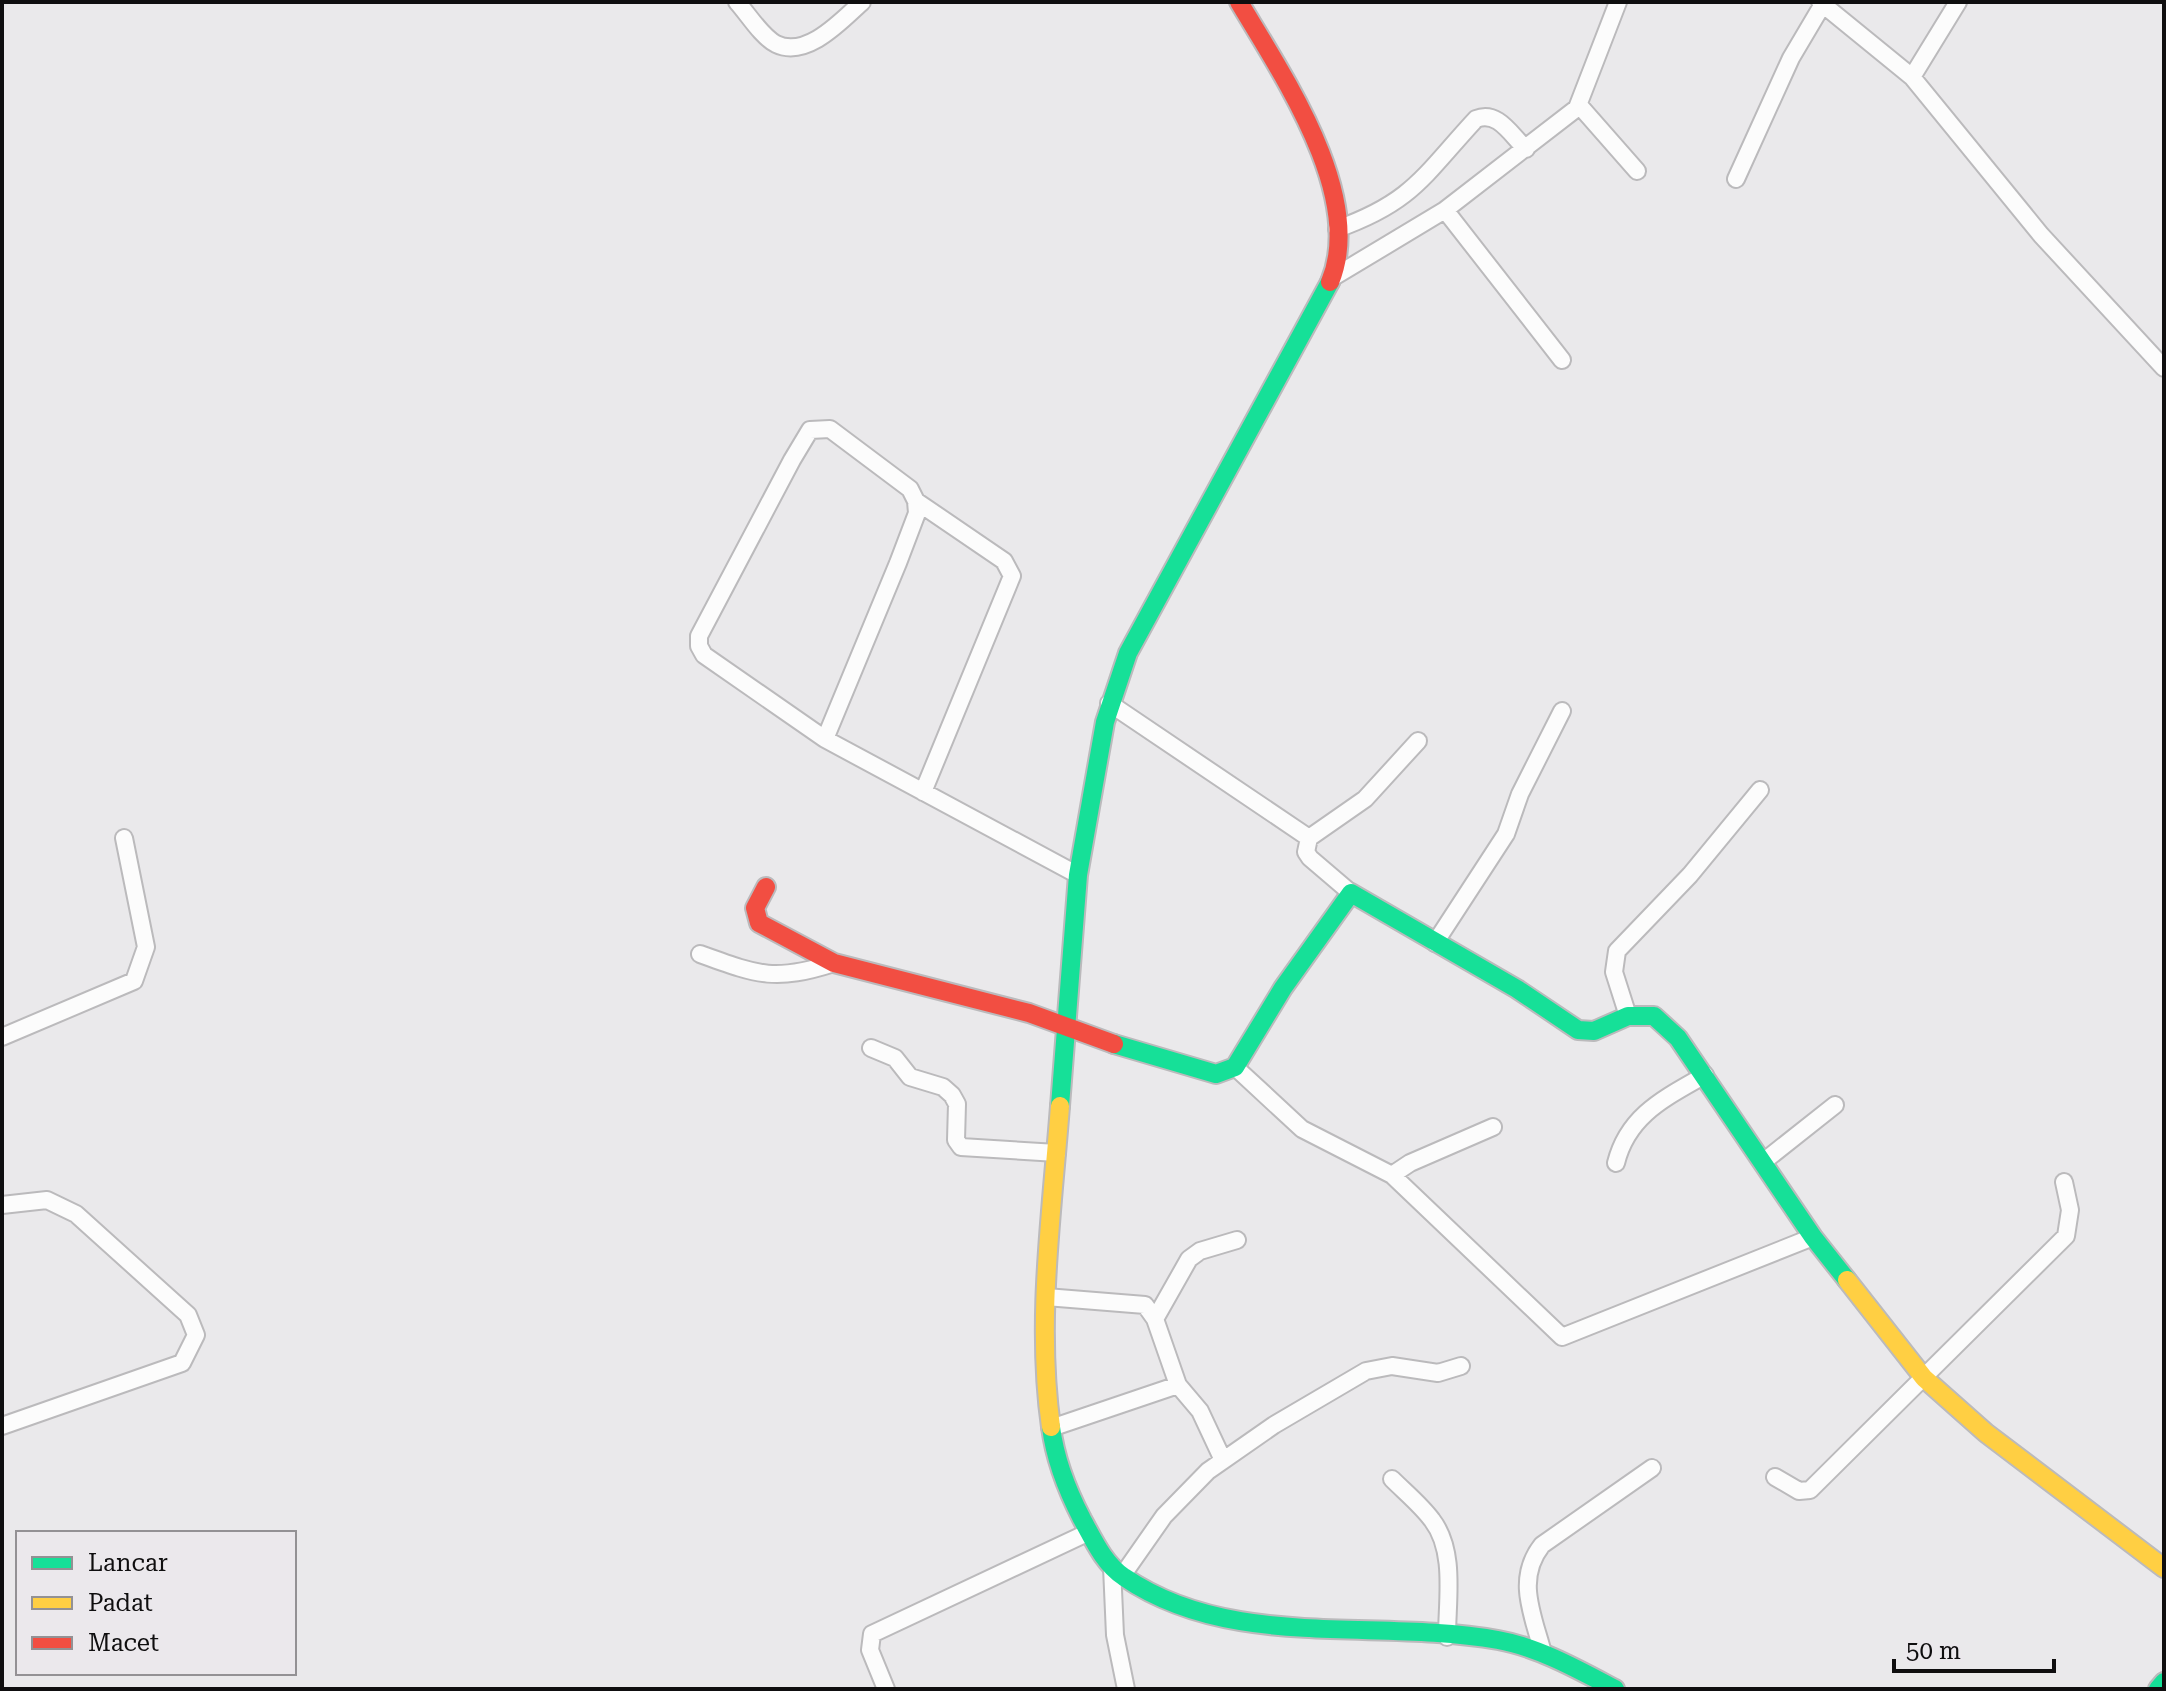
<svg xmlns="http://www.w3.org/2000/svg" width="2166" height="1691" font-family="'Roboto Serif',serif">
  <style>
    .lines { fill: none; stroke-linecap: round; stroke-linejoin: round }
    .street-casing { stroke: #bbbabc; stroke-width: 20 }
    .fast-casing { stroke: #bbbabc; stroke-width: 22 }
    .slow-casing { stroke: #bbbabc; stroke-width: 22 }
    .jam-casing { stroke: #bbbabc; stroke-width: 22 }
    .street { stroke: #fcfcfc; stroke-width: 16 }
    .fast { stroke: #16e098; stroke-width: 18 }
    .slow { stroke: #ffcf43; stroke-width: 18 }
    .jam { stroke: #f24e42; stroke-width: 18 }
  </style>
  <rect width="100%" height="100%" fill="#eae9eb"/>
  <g class="lines">
    <defs>
      <path id="street" d="M 737,2 C 748,14 761,36 776,44 C 807,59 842,20 862,2
        M 1820,2 L 1912,77 L 2041,235 L 2164,368
        M 1912,77 L 1958,2
        M 1579,105 L 1637,171
        M 1736,179 L 1791,58 L 1823,4
        M 1445,210 L 1562,360
        M 1337,229 C 1413,202 1424,175 1476,119 C 1498,110 1511,135 1526,149
        M 1332,278 L 1445,210 L 1577,108 L 1618,2
        M 916,501 L 1004,561 L 1012,576 L 923,792
        M 1109,703 L 1309,838
        M 825,739 L 704,655 L 699,646 L 699,636 L 792,460 L 810,430 L 830,429 L 910,489 L 916,501 L 917,513 L 898,563 L 825,739 L 1078,875
        M 1351,893 L 1310,858 L 1306,852 L 1309,838 L 1365,799 L 1418,741
        M 1435,943 L 1506,834 L 1520,794 L 1562,711
        M 700,954 C 758,975 774,982 834,963
        M 1628,1016 L 1614,972 L 1617,951 L 1690,875 L 1760,790
        M 2,1037 L 134,981 L 146,947 L 124,838
        M 871,1048 L 895,1058 L 910,1077 L 943,1087 L 952,1095 L 957,1104 L 956,1140 L 961,1147 L 1057,1153
        M 1235,1067 L 1302,1129 L 1392,1175 L 1562,1337 L 1813,1237
        M 1763,1162 L 1835,1105
        M 1616,1163 C 1628,1115 1665,1098 1705,1075
        M 1392,1175 L 1410,1163 L 1493,1127
        M 2,1205 L 47,1200 L 76,1214 L 188,1315 L 196,1335 L 182,1363 L 2,1426
        M 1046,1297 L 1145,1305 L 1155,1319 L 1178,1385 L 1200,1411 L 1222,1458
        M 1155,1319 L 1189,1259 L 1200,1251 L 1237,1240
        M 1051,1428 L 1178,1385
        M 1775,1477 L 1799,1491 L 1810,1490 L 2066,1236 L 2070,1210 L 2064,1182
        M 1392,1479 C 1405,1492 1421,1505 1432,1520 C 1456,1551 1447,1600 1447,1637
        M 1112,1567 L 1115,1635 L 1126,1689
        M 1122,1576 L 1164,1516 L 1208,1471 L 1274,1425 L 1366,1371 L 1392,1366 L 1438,1373 L 1461,1366
        M 1543,1653 C 1533,1615 1515,1579 1542,1545 L 1652,1468
        M 886,1689 L 870,1650 L 872,1634 L 1087,1533"/>
      <path id="fast" d="M 1114,1044 L 1216,1074 L 1235,1067 L 1283,988 L 1351,893 L 1517,989 L 1578,1030 L 1594,1031 L 1628,1016 L 1654,1016 L 1678,1038 L 1813,1237 L 1847,1280
        M 1060,1106 L 1078,875 L 1105,722 L 1128,653 L 1330,282
        M 1051,1427 C 1055,1459 1067,1490 1082,1519 C 1093,1539 1104,1564 1124,1577 C 1232,1651 1376,1618 1498,1640 C 1538,1647 1579,1670 1615,1689
        M 2158,1689 L 2164,1682"/>
      <path id="slow" d="M 1847,1280 L 1924,1378 L 1986,1433 L 2164,1568
        M 1051,1427 C 1036,1322 1052,1212 1060,1106"/>
      <path id="jam" d="M 1239,2 C 1281,73 1366,196 1330,282
        M 766,887 L 755,908 L 759,923 L 834,963 L 1029,1013 L 1114,1044"/>
    </defs>
    <use href="#street" class="street-casing"/>
    <use href="#fast" class="fast-casing"/>
    <use href="#slow" class="slow-casing"/>
    <use href="#jam" class="jam-casing"/>
    <use href="#street" class="street"/>
    <use href="#fast" class="fast"/>
    <use href="#slow" class="slow"/>
    <use href="#jam" class="jam"/>
  </g>
  <rect width="2166" height="1691" fill="none" stroke="#0f0e0f" stroke-width="8"/>
  <rect x="16" y="1531" width="280" height="144" fill="#ebe8ec" stroke="#939194" stroke-width="2"/>
  <rect x="32" y="1557" width="40" height="12" fill="#16e098" stroke="#939194" stroke-width="2"/>
  <text x="88" y="1571" font-size="24" fill="#0f0e0f">Lancar</text>
  <rect x="32" y="1597" width="40" height="12" fill="#ffcf43" stroke="#939194" stroke-width="2"/>
  <text x="88" y="1611" font-size="24" fill="#0f0e0f">Padat</text>
  <rect x="32" y="1637" width="40" height="12" fill="#f24e42" stroke="#939194" stroke-width="2"/>
  <text x="88" y="1651" font-size="24" fill="#0f0e0f">Macet</text>
  <path d="M1894 1659v12h160v-12" fill="none" stroke="#0f0e0f" stroke-width="4"/>
  <text x="1906" y="1659" font-size="24" fill="#0f0e0f" stroke="#ebe8ec" stroke-width="6" paint-order="stroke">50 m</text>
</svg>
